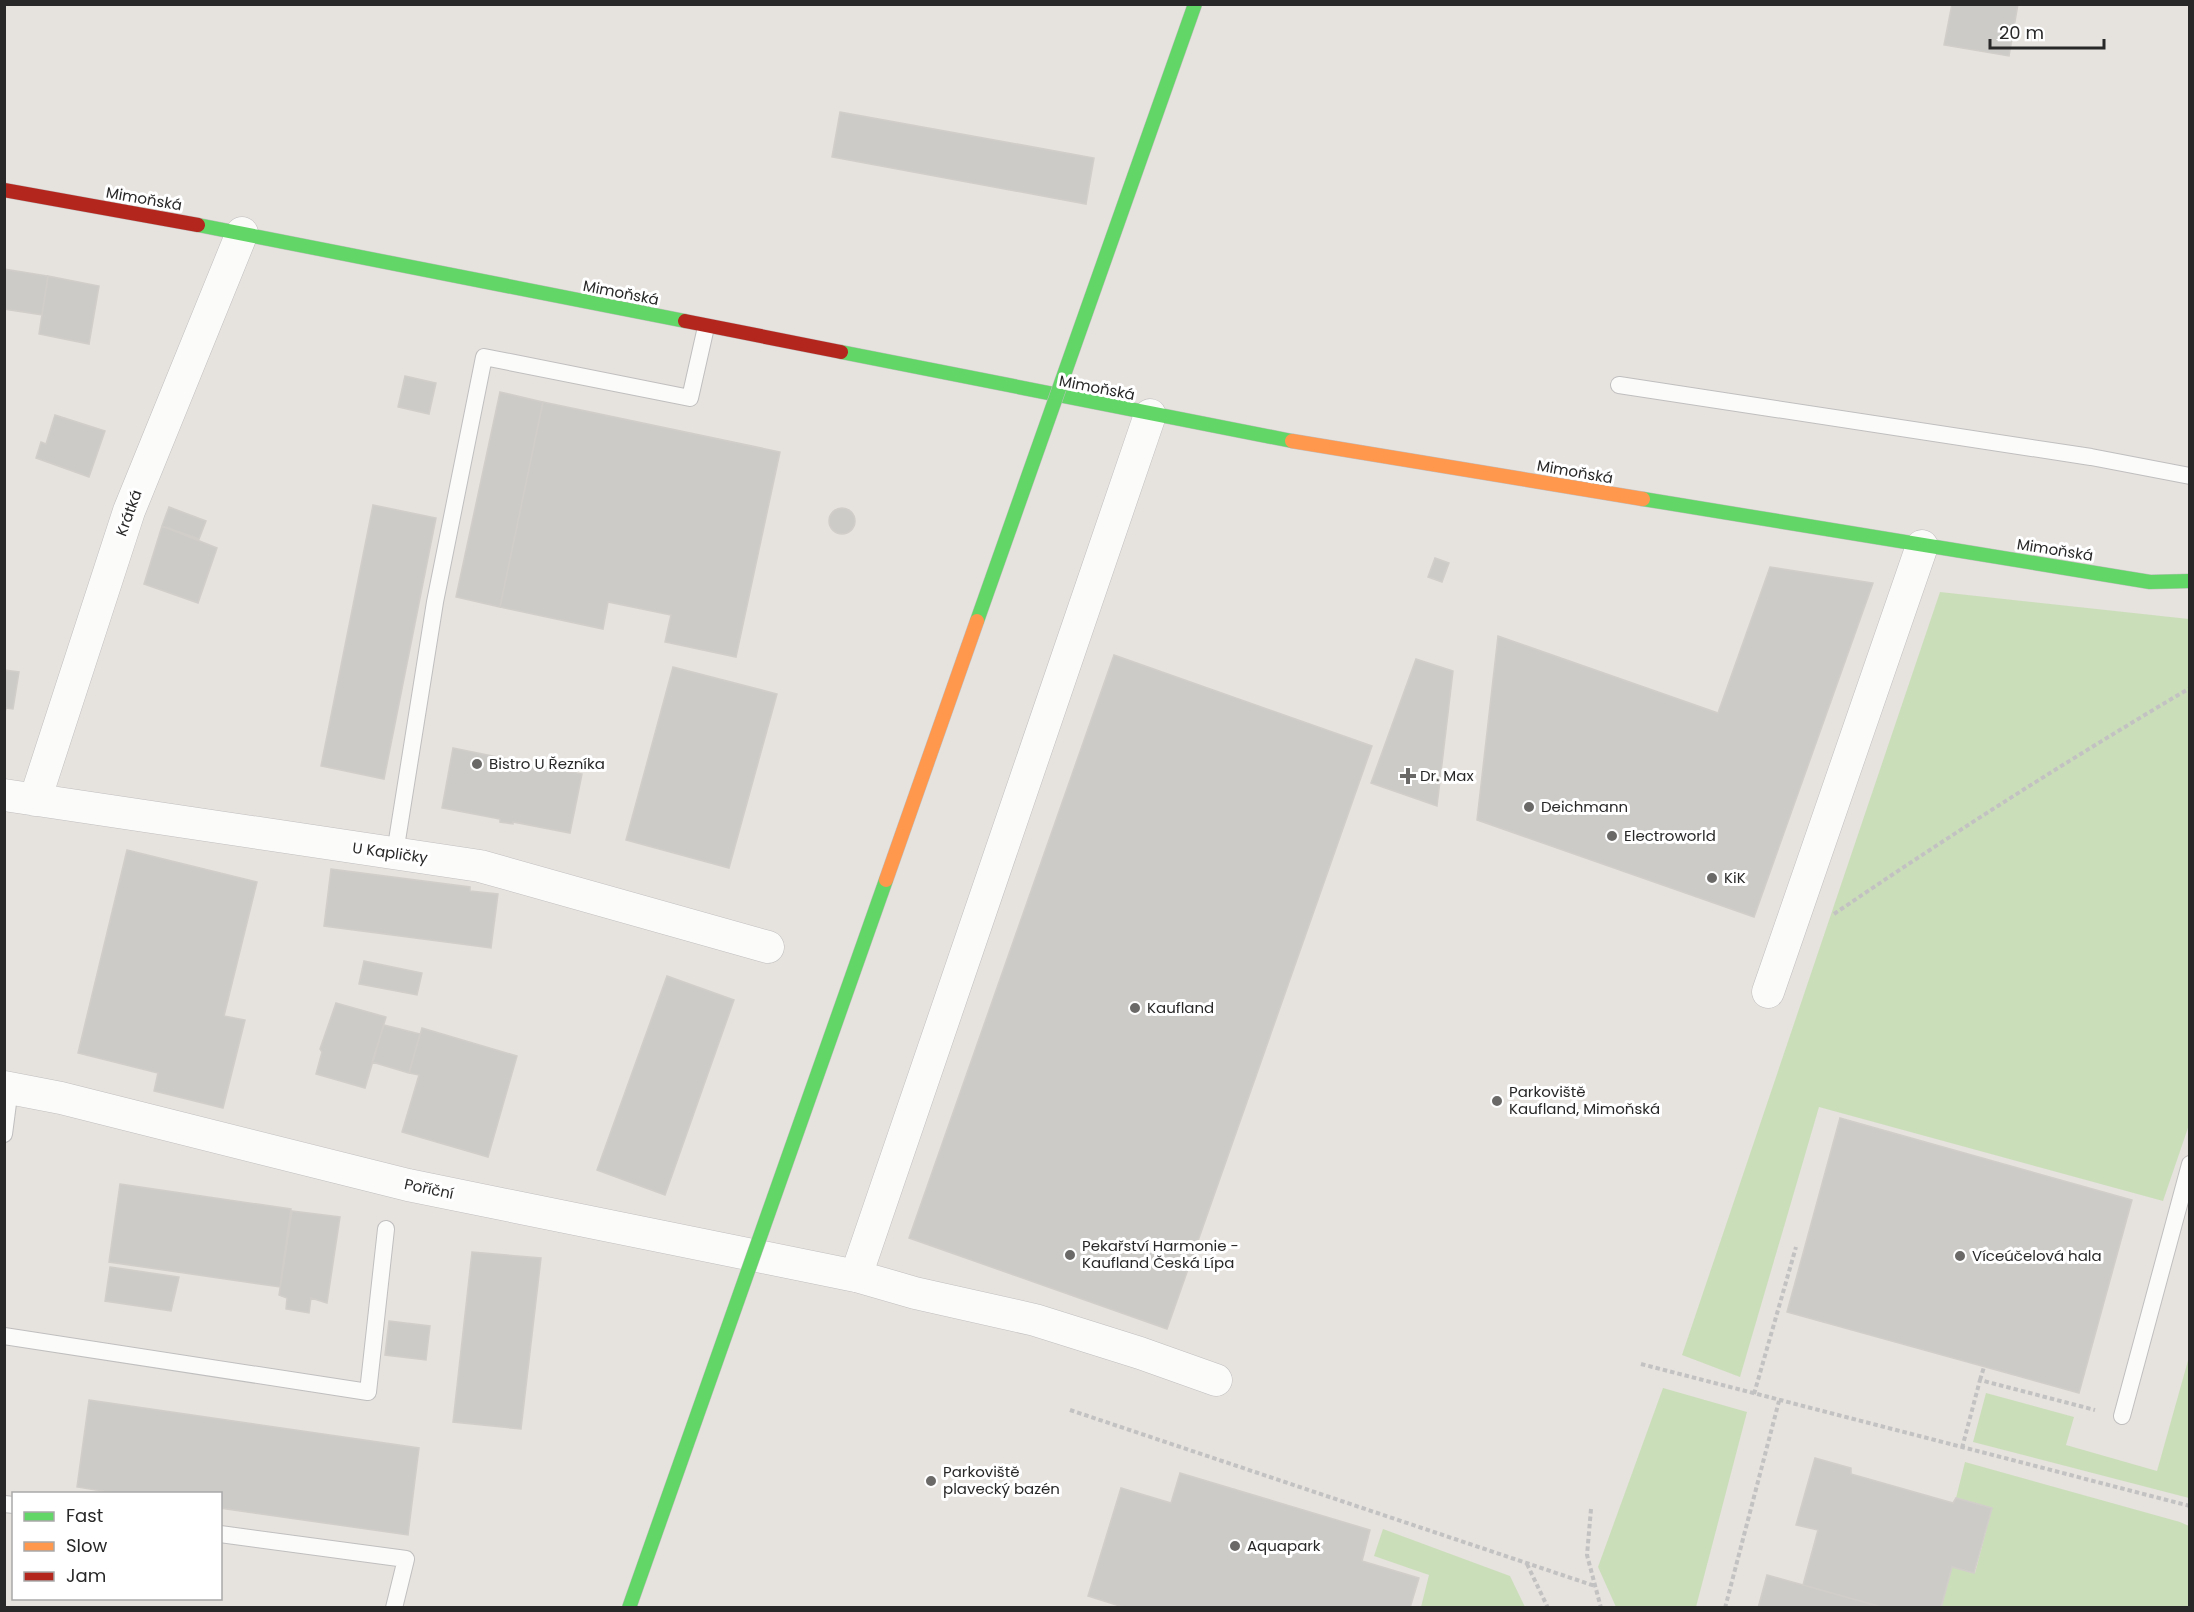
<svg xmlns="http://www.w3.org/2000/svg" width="2194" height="1612" font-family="Poppins,sans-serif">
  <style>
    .green { fill: #cbdeba }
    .building { fill: #cdcbc8; stroke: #d1ceca; stroke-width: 1.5 }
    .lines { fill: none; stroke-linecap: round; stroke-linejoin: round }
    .lane-casing { stroke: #c0bfbf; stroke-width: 18 }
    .street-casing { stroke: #c0bfbf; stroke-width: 33 }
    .fast-casing { stroke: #c0bfbf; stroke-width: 15 }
    .slow-casing { stroke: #c0bfbf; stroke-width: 15 }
    .jam-casing { stroke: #c0bfbf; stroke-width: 15 }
    .path { stroke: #c3c2c2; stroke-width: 4; stroke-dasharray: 4.5 3; stroke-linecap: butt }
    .lane { stroke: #fbfbfa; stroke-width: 16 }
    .street { stroke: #fbfbfa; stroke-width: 32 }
    .fast { stroke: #63d668; stroke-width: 14 }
    .slow { stroke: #ff974d; stroke-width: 14 }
    .jam { stroke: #b3261e; stroke-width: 14 }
    .fast-bridge-casing { stroke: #bfbdbc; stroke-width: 15; stroke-linecap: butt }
    .slow-bridge-casing { stroke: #bfbdbc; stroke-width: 15; stroke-linecap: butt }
    .fast-bridge { stroke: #63d668; stroke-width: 14 }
    .slow-bridge { stroke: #ff974d; stroke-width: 14 }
    .poi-dot { fill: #6a6968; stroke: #fff; stroke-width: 2 }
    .labels { text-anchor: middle; stroke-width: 6; stroke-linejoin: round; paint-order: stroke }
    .street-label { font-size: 15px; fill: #282828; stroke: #fff }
    .poi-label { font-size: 15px; fill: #282828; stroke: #fff; text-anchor: start }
  </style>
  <rect width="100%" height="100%" fill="#e6e2de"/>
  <path class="green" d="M 1940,592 L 2189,619 L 2190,1122 L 2163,1201 L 1819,1107 L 1740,1377 L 1682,1355 Z
    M 2189,1357 L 2189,1498 L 1973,1442 L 1986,1393 L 2074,1417 L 2066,1445 L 2157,1471 Z
    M 1663,1388 L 1747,1412 L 1696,1607 L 1616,1607 L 1598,1567 Z
    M 1965,1462 L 2180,1522 L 2189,1526 L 2189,1607 L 1941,1608 L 1952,1567 L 1975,1573 L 1992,1508 L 1956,1498 Z
    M 1383,1529 L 1510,1576 L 1525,1607 L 1421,1607 L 1429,1575 L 1374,1556 Z"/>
  <path class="building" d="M 1952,4 L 2018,4 L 2009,56 L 1944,45 Z
    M 840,112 L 1094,158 L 1086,204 L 832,157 Z
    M 4,269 L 48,276 L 42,315 L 4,309 Z
    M 48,276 L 99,286 L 89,344 L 39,334 Z
    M 405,376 L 436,383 L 429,414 L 398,407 Z
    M 500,392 L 543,402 L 500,607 L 456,597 Z
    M 543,402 L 780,452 L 736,657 L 665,642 L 671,615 L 608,602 L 603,629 L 500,607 Z
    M 55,415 L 105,431 L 89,477 L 36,458 L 41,442 L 46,444 Z
    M 373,505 L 436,518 L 384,779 L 321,766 Z
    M 169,507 L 206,521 L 199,539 L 162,526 Z
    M829 521a13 13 0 1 1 26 0a13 13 0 1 1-26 0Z
    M 162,526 L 217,548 L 198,603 L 144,584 Z
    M 1435,558 L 1449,563 L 1442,582 L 1428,577 Z
    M 1770,567 L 1873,583 L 1754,917 L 1477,820 L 1498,636 L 1718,713 Z
    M 1114,655 L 1372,746 L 1167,1329 L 909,1238 Z
    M 1416,659 L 1453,671 L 1437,806 L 1371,783 Z
    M 673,667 L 777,694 L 729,868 L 626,840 Z
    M 4,670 L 19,672 L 13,709 L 6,708 L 4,717 Z
    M 453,748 L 582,774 L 570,833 L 513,822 L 513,824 L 500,822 L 500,819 L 442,808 Z
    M 127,850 L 257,882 L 224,1016 L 245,1020 L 223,1108 L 154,1091 L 158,1073 L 78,1053 Z
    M 331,869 L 470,887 L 470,891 L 498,894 L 491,948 L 324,926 Z
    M 364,961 L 422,973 L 417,995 L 359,984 Z
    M 667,976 L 734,1000 L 665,1195 L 597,1170 Z
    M 336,1003 L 386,1017 L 365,1088 L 316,1074 L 322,1052 L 320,1049 Z
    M 384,1025 L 420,1034 L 409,1073 L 372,1062 Z
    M 422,1028 L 517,1056 L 488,1157 L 402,1132 L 419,1075 L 409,1073 Z
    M 1840,1118 L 2132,1200 L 2079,1393 L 1787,1312 Z
    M 120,1184 L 291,1209 L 280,1287 L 109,1262 Z
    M 292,1211 L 340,1217 L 327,1303 L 311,1298 L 309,1313 L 286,1309 L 287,1298 L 279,1295 Z
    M 472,1252 L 541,1258 L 521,1429 L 453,1422 Z
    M 110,1267 L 179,1277 L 171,1311 L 105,1301 Z
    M 389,1321 L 430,1326 L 426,1360 L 385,1355 Z
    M 89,1400 L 419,1448 L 408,1535 L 220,1508 L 220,1494 L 120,1494 L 77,1487 Z
    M 1815,1458 L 1851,1468 L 1851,1474 L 1953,1503 L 1956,1498 L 1992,1508 L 1974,1573 L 1952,1567 L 1941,1608 L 1885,1608 L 1803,1585 L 1818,1530 L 1796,1525 Z
    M 1180,1473 L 1370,1530 L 1362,1561 L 1419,1578 L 1410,1608 L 1126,1608 L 1088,1596 L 1121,1488 L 1171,1503 Z
    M 1767,1575 L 1803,1585 L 1885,1608 L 1758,1608 Z"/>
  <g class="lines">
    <defs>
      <path id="lane" d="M 1619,385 L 2091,457 L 2190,476
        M 395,853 L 435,602 L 484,357 L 690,398 L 706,327
        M 4,1134 L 10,1088
        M 4,1336 L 368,1392 L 386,1229
        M 2122,1416 L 2190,1164
        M 4,1504 L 14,1505
        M 220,1534 L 406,1559 L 394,1608"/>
      <path id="street" d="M 4,795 L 480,866 L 768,947
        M 35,800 L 129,511 L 242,233
        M 1768,992 L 1922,546
        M 4,1087 L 61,1098 L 408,1185 L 856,1276 L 915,1293 L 1035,1320 L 1140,1353 L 1216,1380
        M 856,1276 L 1150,415"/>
      <path id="fast" d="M 198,225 L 685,321
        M 841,352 L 1292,441
        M 1643,499 L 2150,582 L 2190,581"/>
      <path id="slow" d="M 1292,441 L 1643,499"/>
      <path id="jam" d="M 4,190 L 198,225
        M 685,321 L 841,352"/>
    </defs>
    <use href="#lane" class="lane-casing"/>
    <use href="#street" class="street-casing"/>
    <use href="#fast" class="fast-casing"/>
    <use href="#slow" class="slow-casing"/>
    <use href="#jam" class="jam-casing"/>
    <path class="path" d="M 1834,914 C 1950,835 2068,760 2190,688
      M 1641,1364 L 2190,1506
      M 1980,1380 L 1984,1367
      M 1754,1394 L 1796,1247
      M 1070,1410 L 1595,1586
      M 1962,1448 L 1980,1380 L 2095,1410
      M 1591,1509 L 1587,1555 L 1601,1608
      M 1527,1564 L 1548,1608
      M 1725,1608 L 1779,1401"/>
    <use href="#lane" class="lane"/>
    <use href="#street" class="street"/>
    <use href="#fast" class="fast"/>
    <use href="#slow" class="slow"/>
    <use href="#jam" class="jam"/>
    <defs>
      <path id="fast-bridge" d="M 977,621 L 1195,4
        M 629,1608 L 886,880"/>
      <path id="slow-bridge" d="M 886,880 L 977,621"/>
    </defs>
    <use href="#fast-bridge" class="fast-bridge-casing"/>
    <use href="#slow-bridge" class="slow-bridge-casing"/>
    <use href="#fast-bridge" class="fast-bridge"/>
    <use href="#slow-bridge" class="slow-bridge"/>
  </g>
  <g class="poi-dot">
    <circle cx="477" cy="764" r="6"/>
    <path d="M1405 767h6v6h6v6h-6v6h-6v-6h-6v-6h6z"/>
    <circle cx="1529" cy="807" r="6"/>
    <circle cx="1612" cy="836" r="6"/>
    <circle cx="1712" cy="878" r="6"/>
    <circle cx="1135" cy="1008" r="6"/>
    <circle cx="1497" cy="1101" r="6"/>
    <circle cx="1070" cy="1255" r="6"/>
    <circle cx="1960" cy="1256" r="6"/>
    <circle cx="931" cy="1481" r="6"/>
    <circle cx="1235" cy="1546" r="6"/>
  </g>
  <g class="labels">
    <g class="street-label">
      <text transform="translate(144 199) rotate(10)" y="5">Mimoňská</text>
      <text transform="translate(621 293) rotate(11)" y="5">Mimoňská</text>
      <text transform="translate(1097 388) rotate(11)" y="5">Mimoňská</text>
      <text transform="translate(1575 472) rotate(10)" y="5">Mimoňská</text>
      <text transform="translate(129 513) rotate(-70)" y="5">Krátká</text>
      <text transform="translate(2055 550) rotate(9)" y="5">Mimoňská</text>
      <text transform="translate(390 853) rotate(8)" y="5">U Kapličky</text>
      <text transform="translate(429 1189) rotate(12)" y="5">Poříční</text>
    </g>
    <g class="poi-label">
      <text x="489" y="769">Bistro U Řezníka</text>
      <text x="1420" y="781">Dr. Max</text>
      <text x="1541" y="812">Deichmann</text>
      <text x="1624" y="841">Electroworld</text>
      <text x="1724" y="883">KiK</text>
      <text x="1147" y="1013">Kaufland</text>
      <text x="1509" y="1097">Parkoviště<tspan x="1509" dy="17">Kaufland, Mimoňská</tspan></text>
      <text x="1082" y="1251">Pekařství Harmonie -<tspan x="1082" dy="17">Kaufland Česká Lípa</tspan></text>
      <text x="1972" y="1261">Víceúčelová hala</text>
      <text x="943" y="1477">Parkoviště<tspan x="943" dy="17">plavecký bazén</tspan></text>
      <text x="1247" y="1551">Aquapark</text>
    </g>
  </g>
  <rect width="2194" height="1612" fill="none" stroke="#282828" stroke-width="12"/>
  <rect x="12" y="1492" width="210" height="108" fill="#ffffff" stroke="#a9a9a9" stroke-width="1.5"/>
  <rect x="24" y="1512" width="30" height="9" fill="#63d668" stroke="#a9a9a9" stroke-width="1.5"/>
  <text x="66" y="1522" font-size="18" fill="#282828">Fast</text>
  <rect x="24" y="1542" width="30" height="9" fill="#ff974d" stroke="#a9a9a9" stroke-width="1.5"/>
  <text x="66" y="1552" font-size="18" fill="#282828">Slow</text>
  <rect x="24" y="1572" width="30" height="9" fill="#b3261e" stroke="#a9a9a9" stroke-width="1.5"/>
  <text x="66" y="1582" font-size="18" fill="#282828">Jam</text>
  <path d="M1990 39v9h114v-9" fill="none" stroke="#282828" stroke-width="3"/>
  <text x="1999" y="39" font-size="18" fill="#282828" stroke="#ffffff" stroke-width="4.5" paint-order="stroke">20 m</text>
</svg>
